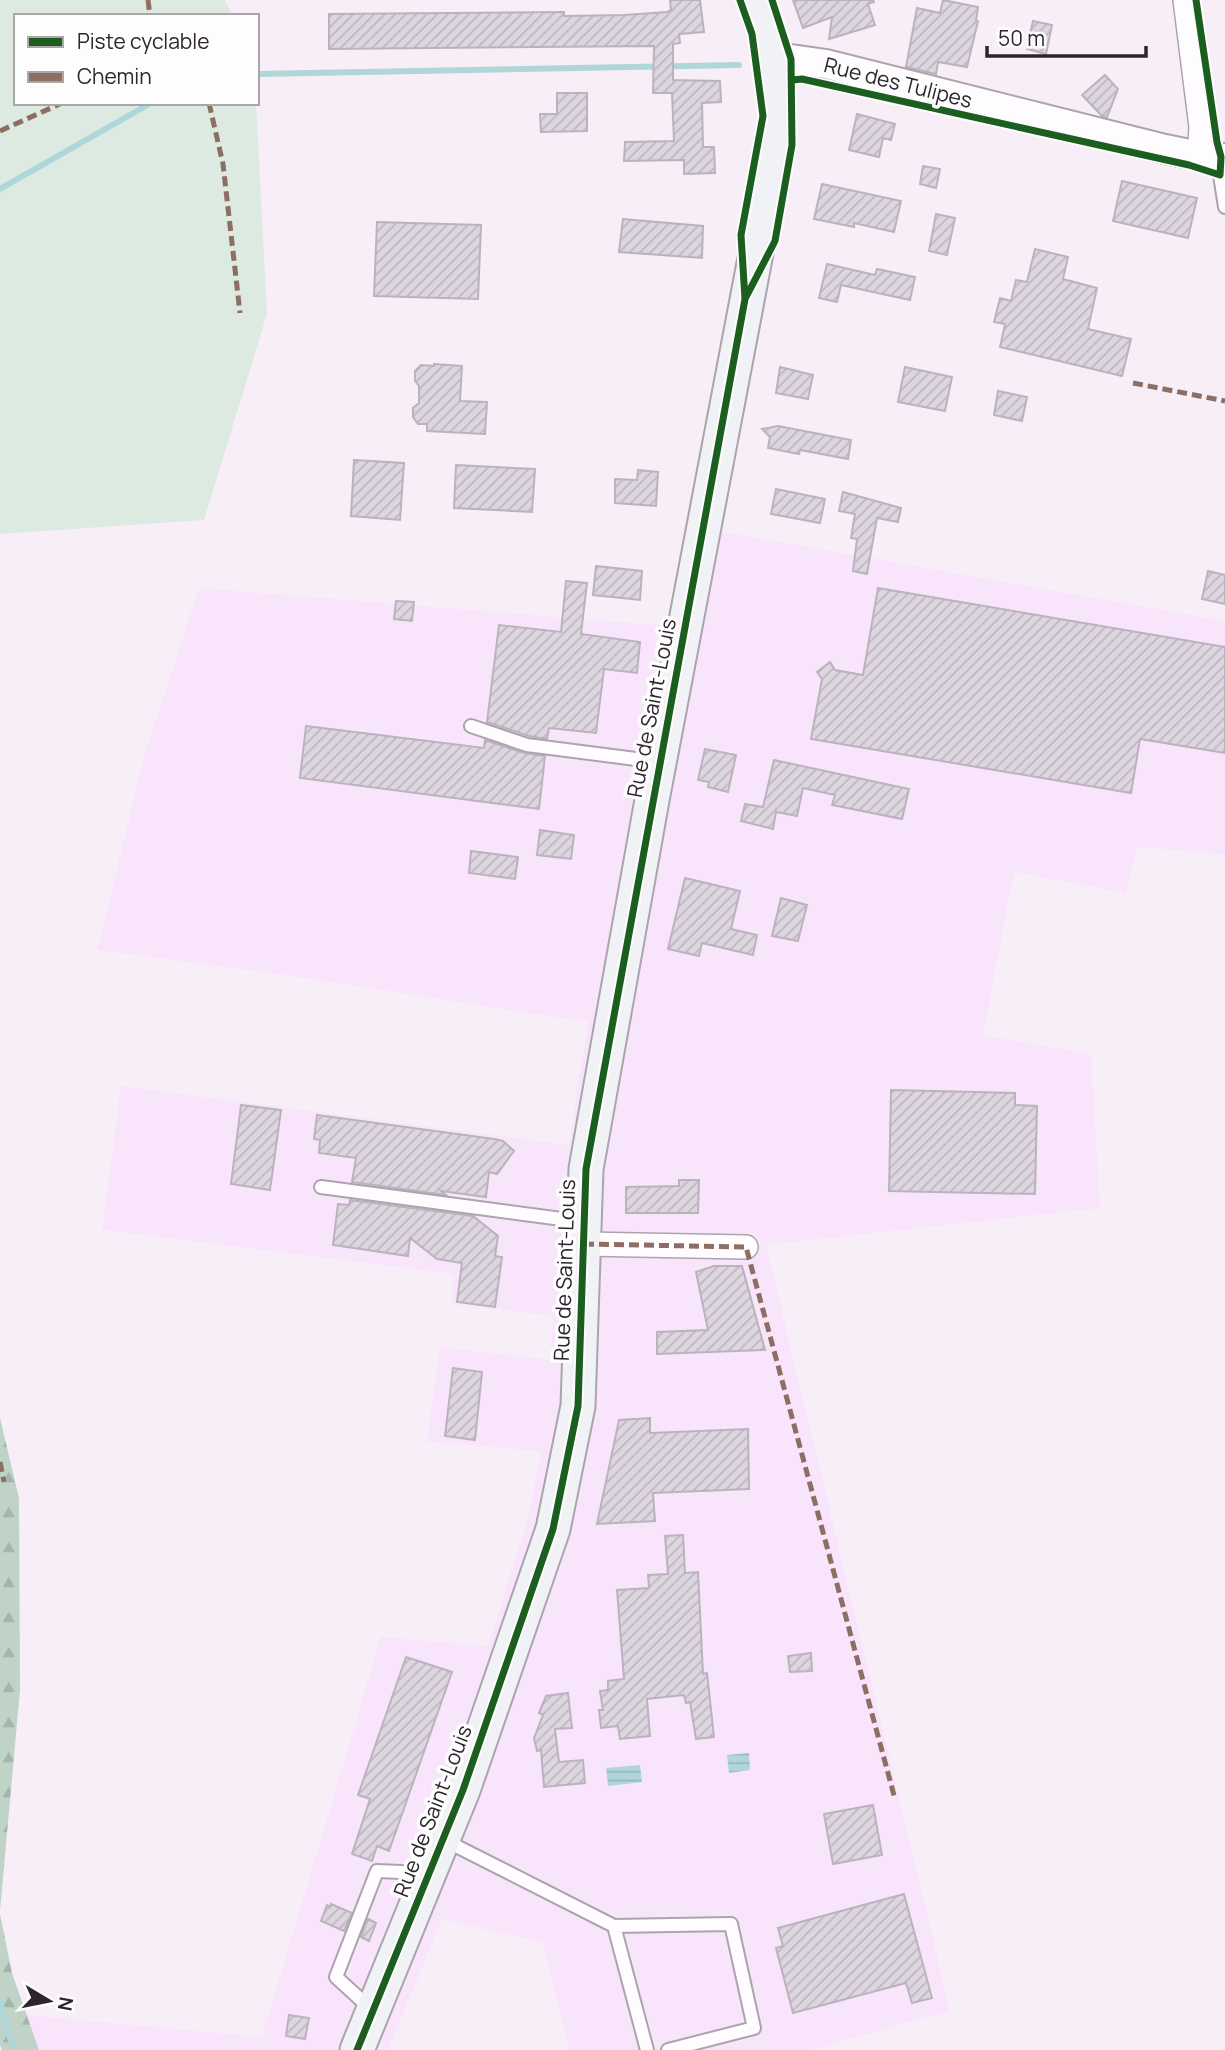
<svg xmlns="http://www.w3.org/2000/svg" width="1225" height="2050" font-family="Manrope,sans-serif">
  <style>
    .built { fill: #f9e5fb }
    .green { fill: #ddeae2 }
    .forest { fill: url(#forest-firs) }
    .water { fill: url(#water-rules) }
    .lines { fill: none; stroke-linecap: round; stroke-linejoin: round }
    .stream { stroke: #afd7d9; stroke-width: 6 }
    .building { fill: url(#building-hatch); stroke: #bab3bd; stroke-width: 2 }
    .service-casing { stroke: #aca4ad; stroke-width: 16 }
    .minor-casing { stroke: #aca4ad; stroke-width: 26 }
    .tertiary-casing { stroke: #aca4ad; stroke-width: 32 }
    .secondary-casing { stroke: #aca4ad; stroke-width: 37 }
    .service { stroke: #fefcfe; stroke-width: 12 }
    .minor { stroke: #fefcfe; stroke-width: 23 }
    .tertiary { stroke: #fefcfe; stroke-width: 28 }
    .secondary { stroke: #f0f2f5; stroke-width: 33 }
    .quiet { stroke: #8d6e63; stroke-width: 5; stroke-dasharray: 10 5; stroke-linecap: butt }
    .cycleway-casing { stroke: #fdfdfd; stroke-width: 11 }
    .cycleway { stroke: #1b5e20; stroke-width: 7 }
    .labels { text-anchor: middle; stroke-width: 7; stroke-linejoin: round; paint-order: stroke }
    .street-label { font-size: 21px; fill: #2d242e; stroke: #fdfdfd }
  </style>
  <defs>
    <pattern id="forest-firs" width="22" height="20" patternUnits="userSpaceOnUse" patternTransform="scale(1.75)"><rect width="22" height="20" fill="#c0d3c7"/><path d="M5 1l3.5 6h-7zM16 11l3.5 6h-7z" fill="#a5b5ab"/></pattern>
    <pattern id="water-rules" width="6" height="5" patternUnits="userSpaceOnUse" patternTransform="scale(1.75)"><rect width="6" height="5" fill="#afd7d9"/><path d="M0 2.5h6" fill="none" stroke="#97b8bb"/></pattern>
    <pattern id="building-hatch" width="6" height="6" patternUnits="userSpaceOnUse" patternTransform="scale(1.75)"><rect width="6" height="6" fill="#ddd5df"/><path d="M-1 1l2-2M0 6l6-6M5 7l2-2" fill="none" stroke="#beb7c0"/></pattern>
  </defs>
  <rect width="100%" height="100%" fill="#f8eef8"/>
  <path class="built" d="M 718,531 L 1225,621 L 1225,854 L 1138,847 L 1126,893 L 1014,872 L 983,1035 L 1091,1054 L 1100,1208 L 766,1245 L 950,2010 L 812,2050 L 569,2050 L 542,1943 L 442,1919 L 388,2050 L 39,2050 L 26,2015 L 262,2037 L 381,1637 L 488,1646 L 530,1511 L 541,1451 L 427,1442 L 440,1347 L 551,1360 L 553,1316 L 452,1304 L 453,1274 L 102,1230 L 121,1086 L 569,1145 L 588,1022 L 271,973 L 97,950 L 145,754 L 199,588 L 683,627 Z"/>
  <path class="green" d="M 0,0 L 225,0 L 233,16 L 16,16 L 16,103 L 256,103 L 267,314 L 204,520 L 0,534 Z"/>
  <path class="forest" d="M 0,1418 L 19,1498 L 20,1690 L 0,1911 Z
    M 0,1914 L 12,1973 L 39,2050 L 2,2050 L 0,2045 Z"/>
  <path class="water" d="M 749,1753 L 750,1770 L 729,1773 L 727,1755 Z
    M 640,1765 L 642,1782 L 608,1786 L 606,1768 Z"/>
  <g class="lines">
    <path class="stream" d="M 257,74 L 739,65
      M 0,189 L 151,103
      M 0,2002 L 10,2038 L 16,2050"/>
  </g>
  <path class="building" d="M 670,0 L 700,0 L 704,32 L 679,34 L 680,43 L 673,44 L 673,80 L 720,81 L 721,102 L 702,103 L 703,147 L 714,147 L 715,173 L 684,174 L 684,160 L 624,161 L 625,142 L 674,141 L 672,93 L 653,93 L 654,46 L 329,49 L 329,14 L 564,12 L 564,16 L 624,15 L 667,12 L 671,10 Z
    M 793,0 L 873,0 L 874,2 L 868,4 L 875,25 L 829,39 L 832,17 L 803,28 Z
    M 943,0 L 978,7 L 976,20 L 978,21 L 967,67 L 938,62 L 936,74 L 906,67 L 917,8 L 940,13 Z
    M 1033,21 L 1052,25 L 1046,54 L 1027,49 Z
    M 1105,75 L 1118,89 L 1107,117 L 1102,116 L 1082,95 Z
    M 557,93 L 587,93 L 587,131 L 541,132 L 540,114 L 557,114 Z
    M 857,114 L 895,124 L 891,140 L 883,138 L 879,157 L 849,150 Z
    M 923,166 L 940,169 L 936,188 L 920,184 Z
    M 1122,181 L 1197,198 L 1188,238 L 1113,221 Z
    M 822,184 L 901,201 L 894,232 L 854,223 L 854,227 L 814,219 Z
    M 936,214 L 955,218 L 947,255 L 929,251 Z
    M 623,219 L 703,226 L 702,258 L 619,252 Z
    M 377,222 L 481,225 L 478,299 L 374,296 Z
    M 1035,249 L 1068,257 L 1063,279 L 1097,288 L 1088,329 L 1131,339 L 1122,376 L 1000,347 L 1005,324 L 994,322 L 1000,298 L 1011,301 L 1016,280 L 1027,282 Z
    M 827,264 L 875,275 L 877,269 L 915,277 L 910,300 L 841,285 L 837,302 L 819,298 Z
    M 434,364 L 462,366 L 460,401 L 487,402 L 485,434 L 427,431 L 427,424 L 418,424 L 413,417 L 413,408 L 419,403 L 419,386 L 415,381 L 415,371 L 421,365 L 434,366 Z
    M 780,367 L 813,375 L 808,399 L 776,393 Z
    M 905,367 L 952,377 L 945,411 L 898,402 Z
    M 998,391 L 1027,397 L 1022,421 L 994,415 Z
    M 778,426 L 851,440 L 848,459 L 800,450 L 799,454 L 768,448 L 770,437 L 762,429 Z
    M 354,460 L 404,463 L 400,520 L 351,516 Z
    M 456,465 L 535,469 L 532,512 L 454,508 Z
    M 638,470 L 658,472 L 656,506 L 615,503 L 615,479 L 637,480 Z
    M 776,489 L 825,499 L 820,523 L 771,514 Z
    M 843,492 L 901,508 L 898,522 L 877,518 L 867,574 L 853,571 L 857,539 L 851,538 L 855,514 L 839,511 Z
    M 596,566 L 642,571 L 640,600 L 593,595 Z
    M 1208,571 L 1225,575 L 1225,604 L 1202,599 Z
    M 566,581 L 587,583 L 581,634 L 640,642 L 637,673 L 604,669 L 596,733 L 549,728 L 547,739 L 529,736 L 487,722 L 499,625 L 561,632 Z
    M 878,588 L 1225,647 L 1225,753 L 1140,739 L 1131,793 L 811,739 L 822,679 L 817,672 L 830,662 L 835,670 L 863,675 Z
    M 396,601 L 414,602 L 412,621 L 394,619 Z
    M 306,726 L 484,748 L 485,740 L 524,753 L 545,756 L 539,809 L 300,778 Z
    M 705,749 L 736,755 L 728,792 L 708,787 L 709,782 L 698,780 Z
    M 774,760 L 909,789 L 902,819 L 832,805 L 835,795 L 803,788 L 797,816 L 776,812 L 773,829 L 741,821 L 745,804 L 763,807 Z
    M 540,830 L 574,835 L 571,859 L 537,855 Z
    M 471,851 L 518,857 L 515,879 L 469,873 Z
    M 685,878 L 740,891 L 731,929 L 757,935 L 753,955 L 702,943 L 699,956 L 668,949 Z
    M 781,898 L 807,905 L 798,941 L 772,936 Z
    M 891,1090 L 1015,1093 L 1015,1105 L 1037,1106 L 1035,1194 L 889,1191 Z
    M 241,1105 L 281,1110 L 270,1190 L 231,1184 Z
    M 317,1115 L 494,1139 L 503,1141 L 514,1151 L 497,1174 L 489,1172 L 486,1197 L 441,1191 L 446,1195 L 352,1182 L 356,1158 L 319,1153 L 320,1140 L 314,1139 Z
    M 679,1180 L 699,1180 L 698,1213 L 626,1213 L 626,1187 L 679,1186 Z
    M 350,1200 L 473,1216 L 498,1236 L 495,1256 L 502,1257 L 495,1307 L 457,1302 L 462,1263 L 437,1259 L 410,1238 L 408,1256 L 333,1245 L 338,1204 L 349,1205 Z
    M 714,1266 L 742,1266 L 765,1350 L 657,1354 L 657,1332 L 708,1330 L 696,1272 Z
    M 453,1368 L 482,1372 L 475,1440 L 445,1436 Z
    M 650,1418 L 650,1433 L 748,1429 L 749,1489 L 653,1493 L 655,1521 L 597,1524 L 619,1420 Z
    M 683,1535 L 685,1573 L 698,1572 L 703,1674 L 707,1673 L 714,1737 L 696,1739 L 690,1702 L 686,1703 L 684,1695 L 647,1699 L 650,1736 L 620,1739 L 618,1726 L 601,1728 L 599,1710 L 603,1710 L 600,1691 L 608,1690 L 608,1681 L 624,1679 L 617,1590 L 649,1588 L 648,1575 L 668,1574 L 665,1536 Z
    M 811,1653 L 812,1671 L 790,1672 L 788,1656 Z
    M 406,1657 L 452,1672 L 389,1851 L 377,1846 L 372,1861 L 352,1854 L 370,1799 L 358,1795 Z
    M 568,1693 L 572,1728 L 555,1729 L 559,1762 L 583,1760 L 585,1783 L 544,1787 L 541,1750 L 537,1751 L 534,1738 L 543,1715 L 539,1713 L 546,1696 Z
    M 873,1805 L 882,1855 L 833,1864 L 824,1814 Z
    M 904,1894 L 932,1998 L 912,2003 L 906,1983 L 793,2013 L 776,1948 L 783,1946 L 778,1928 Z
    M 331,1904 L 352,1913 L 344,1931 L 321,1921 L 327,1905 L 330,1907 Z
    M 368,1919 L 376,1923 L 369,1941 L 361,1937 Z
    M 289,2015 L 309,2018 L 305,2039 L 286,2036 Z"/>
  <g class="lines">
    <defs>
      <path id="service" d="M 1211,157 L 1220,175 L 1225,207
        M 471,726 L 527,745 L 659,762
        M 321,1187 L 584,1222
        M 444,1838 L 460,1848 L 614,1926 L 731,1924 L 754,2028 L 668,2050
        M 614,1926 L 647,2050
        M 371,2009 L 336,1977 L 377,1871 L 425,1873"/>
      <path id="minor" d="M 1185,0 L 1201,127 L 1200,143 L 1194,155
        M 584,1244 L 746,1247"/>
      <path id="tertiary" d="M 775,60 L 791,59 L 826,64 L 1165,149 L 1194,155 L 1225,158"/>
      <path id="secondary" d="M 357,2050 L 463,1790 L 553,1529 L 578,1406 L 586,1169 L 652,800 L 775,153 L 778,110 L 775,60 L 756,0"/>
    </defs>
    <use href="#service" class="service-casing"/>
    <use href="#minor" class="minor-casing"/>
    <use href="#tertiary" class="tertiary-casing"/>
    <use href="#secondary" class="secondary-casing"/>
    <use href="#service" class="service"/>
    <use href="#minor" class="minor"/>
    <use href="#tertiary" class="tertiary"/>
    <use href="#secondary" class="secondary"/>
    <path class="quiet" d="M 148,0 L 150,16
      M 209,103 L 223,164 L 240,313
      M 0,131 L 62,103
      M 1133,383 L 1225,401
      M 584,1244 L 746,1247 L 895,1799
      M 0,1462 L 4,1482"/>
    <defs>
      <path id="cycleway" d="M 793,80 L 802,79 L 1189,165 L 1220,175 L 1221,157 L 1217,142 L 1196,0
        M 745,299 L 775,241 L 792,145 L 791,59 L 772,0
        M 357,2050 L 463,1790 L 553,1529 L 578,1406 L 586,1169 L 745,299 L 741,235 L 763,116 L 752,34 L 740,0"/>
    </defs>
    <use href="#cycleway" class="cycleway-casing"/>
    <use href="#cycleway" class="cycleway"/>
  </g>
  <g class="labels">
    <g class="street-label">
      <text transform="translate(898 83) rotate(14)" y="7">Rue des Tulipes</text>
      <text transform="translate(652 708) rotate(-79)" y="7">Rue de Saint-Louis</text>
      <text transform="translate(565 1270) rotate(-88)" y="7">Rue de Saint-Louis</text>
      <text transform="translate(433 1811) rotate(-69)" y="7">Rue de Saint-Louis</text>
    </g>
  </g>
  <rect x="14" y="14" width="245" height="91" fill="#fdfdfd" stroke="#aaa6aa" stroke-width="2"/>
  <rect x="28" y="37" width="35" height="10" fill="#1b5e20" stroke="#aaa6aa" stroke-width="2"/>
  <text x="77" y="49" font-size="21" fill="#2d242e">Piste cyclable</text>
  <rect x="28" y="72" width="35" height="10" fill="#8d6e63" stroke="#aaa6aa" stroke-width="2"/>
  <text x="77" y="84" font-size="21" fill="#2d242e">Chemin</text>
  <g transform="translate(49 2001) rotate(100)" stroke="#fdfdfd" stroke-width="5" paint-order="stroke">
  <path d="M0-5L12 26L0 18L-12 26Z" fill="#2d242e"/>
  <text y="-10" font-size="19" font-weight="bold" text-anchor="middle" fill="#2d242e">N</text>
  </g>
  <path d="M987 46v10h159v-10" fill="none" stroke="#2d242e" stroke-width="3.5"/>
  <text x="998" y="46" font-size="21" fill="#2d242e" stroke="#fdfdfd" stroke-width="5" paint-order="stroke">50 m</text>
</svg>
